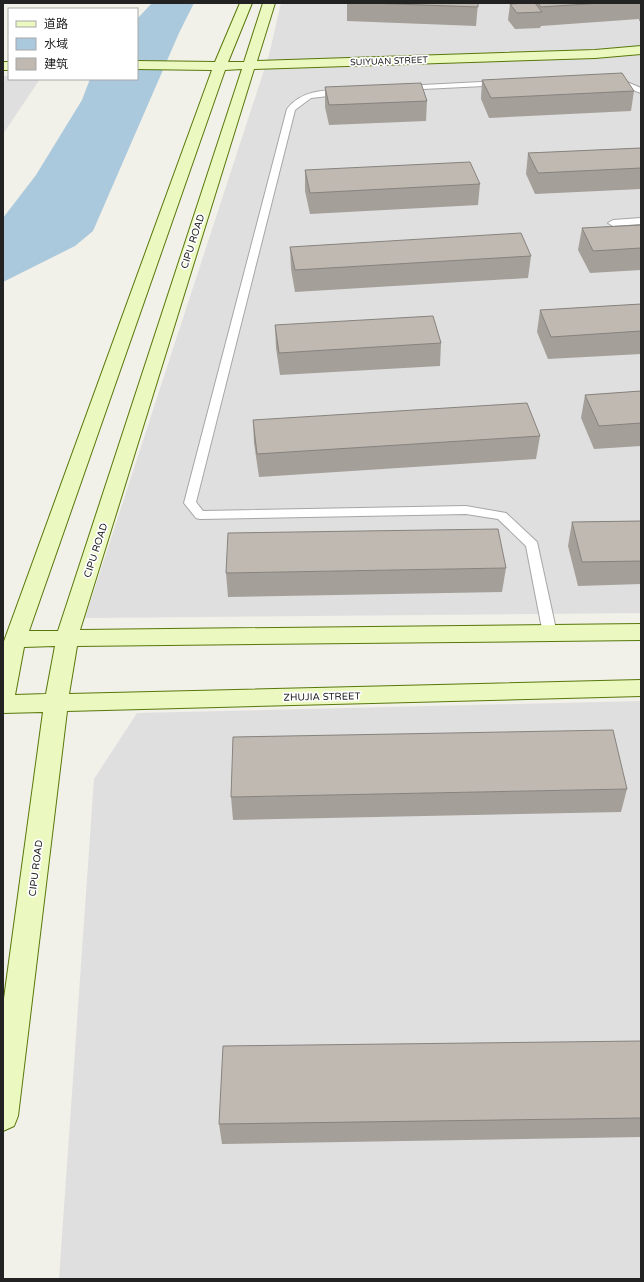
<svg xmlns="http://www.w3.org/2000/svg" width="644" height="1282" font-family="'Varela Round','Noto Sans SC',sans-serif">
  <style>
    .residential { fill: #e0dfdf }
    .water { fill: #abc9dd }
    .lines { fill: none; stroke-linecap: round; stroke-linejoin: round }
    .lane-casing { stroke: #a6a6a6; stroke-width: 2 }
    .secondary-casing { stroke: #58780a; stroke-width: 2 }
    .lane { fill: #fff; fill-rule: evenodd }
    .secondary { fill: #ebf8c0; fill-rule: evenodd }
    .wall { fill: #a49f99 }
    .building { fill: #bfb9b2; stroke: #86827d }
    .labels { text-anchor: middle; stroke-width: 3.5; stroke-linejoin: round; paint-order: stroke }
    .far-street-label { font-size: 9px; fill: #222; stroke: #fff }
    .street-label { font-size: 10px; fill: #222; stroke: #fff }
  </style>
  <rect width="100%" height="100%" fill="#f1f0e9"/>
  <path class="residential" d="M 281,3 L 641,3 L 641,613 L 85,618 L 269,55 Z
    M 3,76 L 9,76 L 9,79 L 40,79 L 3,134 Z
    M 641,701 L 641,1279 L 59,1279 L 94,779 L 137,713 Z"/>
  <path class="water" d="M 152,3 L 194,3 L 179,33 L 93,231 L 75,246 L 3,282 L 3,218 L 36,175 L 82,100 L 90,79 L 137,79 L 137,19 Z"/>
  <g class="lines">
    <defs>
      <path id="lane" d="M 610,80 L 627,82 L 641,88 L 641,93 L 622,86 L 610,84 Z
        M 501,81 L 505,83 L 504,85 L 403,90 L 399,88 L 403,86 Z
        M 343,90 L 347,92 L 346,94 L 311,98 L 295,110 L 196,502 L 203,511 L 466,506 L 506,513 L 537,542 L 557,634 L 555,638 L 550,639 L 545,638 L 543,634 L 526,546 L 498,519 L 466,514 L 200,519 L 196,518 L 184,503 L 287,109 C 301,91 322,90 343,90 Z
        M 641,218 L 641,224 L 613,226 L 608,223 L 613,220 Z"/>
      <path id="secondary" d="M 240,3 L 252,3 L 228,62 L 244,62 L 263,3 L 275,3 L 257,61 L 595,50 L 641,46 L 641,54 L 595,58 L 254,69 L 80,630 L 641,624 L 641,640 L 77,646 L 69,694 L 641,680 L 641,696 L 67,711 L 18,1116 L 14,1126 L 3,1131 L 3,1006 L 43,712 L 3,713 L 3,644 L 212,70 L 137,69 L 137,61 L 215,62 ZM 242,69 L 58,631 L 29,631 L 225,70 ZM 55,646 L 46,694 L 15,695 L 24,647 Z
        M 3,62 L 9,62 L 9,70 L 3,70 Z"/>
    </defs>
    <use href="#lane" class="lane-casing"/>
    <use href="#secondary" class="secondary-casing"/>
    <use href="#lane" class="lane"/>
    <use href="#secondary" class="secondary"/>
  </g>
  <path class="wall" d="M 347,3 L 478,3 L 476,26 L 347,21 Z
    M 526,3 L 641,3 L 641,21 L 639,21 L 639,19 L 541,26 L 540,28 L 515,29 L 508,20 L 510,4 Z
    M 482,80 L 634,91 L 631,111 L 489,118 L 481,99 Z
    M 325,87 L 427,101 L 426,121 L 329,125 L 325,107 Z
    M 641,148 L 641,189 L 535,194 L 526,174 L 528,153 Z
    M 305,170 L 480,184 L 478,205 L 310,214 L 305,191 Z
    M 641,225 L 641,270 L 590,273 L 578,250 L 582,228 Z
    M 290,247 L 531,256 L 528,278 L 295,292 L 291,269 Z
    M 641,304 L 641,354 L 548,359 L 537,332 L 540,310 Z
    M 275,325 L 441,343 L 440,366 L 280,375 L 276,348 Z
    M 641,391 L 641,446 L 594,449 L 581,418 L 585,395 Z
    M 253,420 L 540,436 L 536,459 L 259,477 L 254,443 Z
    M 641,521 L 641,584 L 578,586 L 568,546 L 572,522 Z
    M 506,568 L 502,592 L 228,597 L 226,573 Z
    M 627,789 L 621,812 L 233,820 L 231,797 Z
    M 641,1041 L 641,1137 L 222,1144 L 219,1124 Z"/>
  <path class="building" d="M 368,3 L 478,3 L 478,7 Z
    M 526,3 L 535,3 L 542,12 L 517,13 L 510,4 Z
    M 538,3 L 602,3 L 541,7 Z
    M 622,73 L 634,91 L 491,98 L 482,80 Z
    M 421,83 L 427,101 L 329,105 L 325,87 Z
    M 641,148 L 641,168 L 538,173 L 528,153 Z
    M 470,162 L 480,184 L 310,193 L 305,170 Z
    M 641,225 L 641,248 L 593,251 L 582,228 Z
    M 521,233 L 531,256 L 295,270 L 290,247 Z
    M 641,304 L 641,331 L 551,337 L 540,310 Z
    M 433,316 L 441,343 L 279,353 L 275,325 Z
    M 641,391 L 641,423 L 599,426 L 585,395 Z
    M 527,403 L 540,436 L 257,454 L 253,420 Z
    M 641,521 L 641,561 L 582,562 L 572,522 Z
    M 498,529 L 506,568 L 226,573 L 228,533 Z
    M 613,730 L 627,789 L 231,797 L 233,737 Z
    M 641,1041 L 641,1118 L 219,1124 L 223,1046 Z"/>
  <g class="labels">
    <g class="far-street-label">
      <text transform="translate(389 61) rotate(-2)" y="3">SUIYUAN STREET</text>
    </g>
    <g class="street-label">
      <text transform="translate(192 241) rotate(-72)" y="4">CIPU ROAD</text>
      <text transform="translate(95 550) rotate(-72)" y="4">CIPU ROAD</text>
      <text transform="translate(322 696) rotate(-1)" y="4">ZHUJIA STREET</text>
      <text transform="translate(35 868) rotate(-83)" y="4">CIPU ROAD</text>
    </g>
  </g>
  <rect width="644" height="1282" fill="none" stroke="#222222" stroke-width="8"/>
  <rect x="8" y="8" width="130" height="72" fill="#ffffff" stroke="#a7a7a7"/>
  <rect x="16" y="21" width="20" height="6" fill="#ebf8c0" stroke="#a7a7a7"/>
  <text x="44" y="28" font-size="12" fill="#222222">道路</text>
  <rect x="16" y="38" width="20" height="12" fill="#abc9dd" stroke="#a7a7a7"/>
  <text x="44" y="48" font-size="12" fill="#222222">水域</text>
  <rect x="16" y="58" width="20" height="12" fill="#bfb9b2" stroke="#a7a7a7"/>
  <text x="44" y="68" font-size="12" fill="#222222">建筑</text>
</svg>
